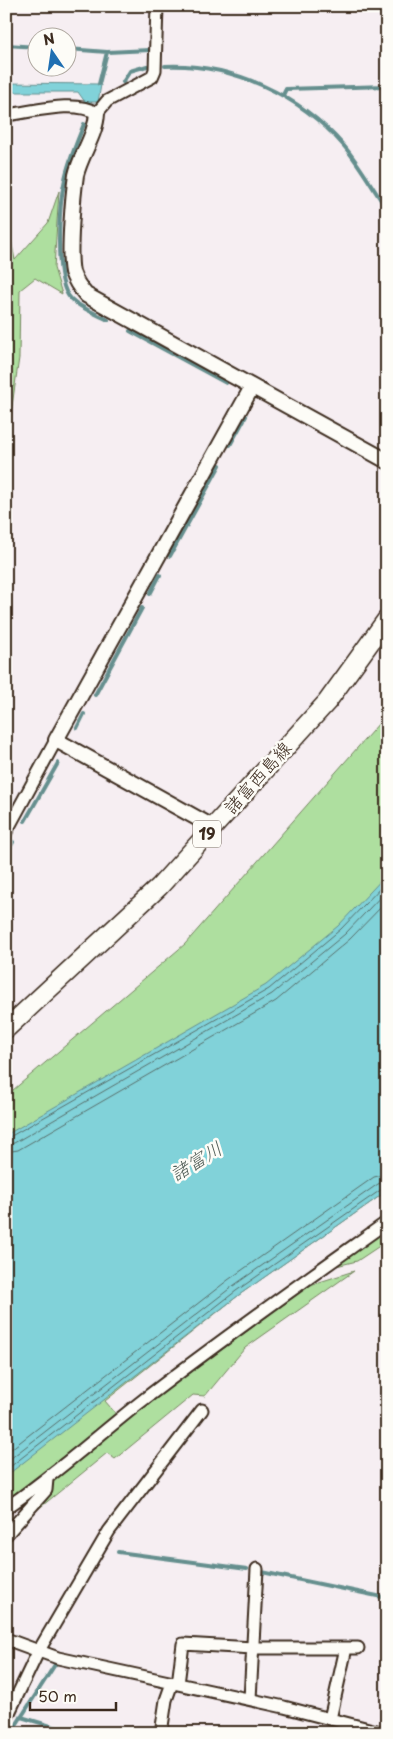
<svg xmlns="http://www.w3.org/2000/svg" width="393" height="1739" font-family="'Playpen Sans','Klee One',sans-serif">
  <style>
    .green { fill: #aedf9f; stroke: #74845e }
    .water { fill: #81d2d9; stroke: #658f8e }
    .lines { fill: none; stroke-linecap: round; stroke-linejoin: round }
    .shore { stroke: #576d69; stroke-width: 1 }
    .stream { stroke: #658f8e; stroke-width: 4 }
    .minor-casing { stroke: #3b2a1e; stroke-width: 15 }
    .tertiary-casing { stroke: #3b2a1e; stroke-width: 18 }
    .primary-casing { stroke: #3b2a1e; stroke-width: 21 }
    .minor { stroke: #fdfcf7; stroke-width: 11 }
    .tertiary { stroke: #fdfcf7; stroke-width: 14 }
    .primary { stroke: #fdfcf7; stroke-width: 18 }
    .labels { text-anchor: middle; stroke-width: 5; stroke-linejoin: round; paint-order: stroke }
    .shield { fill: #fdfcf7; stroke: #75695f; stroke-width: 1 }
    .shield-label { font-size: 16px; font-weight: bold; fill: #3b2a1e }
    .street-label { font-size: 18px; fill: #3b2a1e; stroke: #fdfcf7 }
    .water-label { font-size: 19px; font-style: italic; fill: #505c56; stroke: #fdfcf7 }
  </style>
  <rect width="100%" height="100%" fill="#f6eef2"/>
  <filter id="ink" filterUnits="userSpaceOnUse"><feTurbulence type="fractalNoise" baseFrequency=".02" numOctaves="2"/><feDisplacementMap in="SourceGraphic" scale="10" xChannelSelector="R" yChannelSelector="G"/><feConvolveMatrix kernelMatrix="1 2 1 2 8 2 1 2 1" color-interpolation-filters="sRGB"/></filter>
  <g filter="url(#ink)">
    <path class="green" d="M 59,191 L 54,268 L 62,294 L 35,278 L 20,290 L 19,358 L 6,447 L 6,214 L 15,260 L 48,223 Z
      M 387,714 L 387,885 L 272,994 L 6,1142 L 6,1096 L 185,944 Z
      M 387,1191 L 239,1295 L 105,1401 L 117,1415 L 6,1500 L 6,1461 L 243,1277 Z
      M 387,1227 L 387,1241 L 357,1261 L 324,1269 Z
      M 354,1271 L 245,1348 L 205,1396 L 193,1395 L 115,1459 L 107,1453 L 21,1523 L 55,1480 L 141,1409 L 310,1285 Z"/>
    <path class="water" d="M 6,83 L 99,84 L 101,85 L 98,102 L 85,102 L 78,92 L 6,92 Z
      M 387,874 L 387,1191 L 239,1295 L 6,1476 L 6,1135 L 266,985 L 338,926 Z"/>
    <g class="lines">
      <path class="shore" d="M 6,1139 L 269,989 L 341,929 L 387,881
        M 6,1145 L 14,1143 L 272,994 L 345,934 L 387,890
        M 6,1152 L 18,1150 L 276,1001 L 350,939 L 387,901
        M 6,1453 L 228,1280 L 374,1177 L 387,1174
        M 6,1462 L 233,1286 L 378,1184 L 387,1181
        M 6,1470 L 236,1291 L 382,1189 L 387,1188"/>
      <path class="stream" d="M 6,45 L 38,47
        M 68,49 L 107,52
        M 165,66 C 232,63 300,95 344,146 C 360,165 373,189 387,209
        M 123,82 L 130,71 L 147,66
        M 99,84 L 107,52 L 150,50
        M 283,95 L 286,89 L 387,86
        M 84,124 C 77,142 69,160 65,179 C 59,204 53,281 71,299 C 80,308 97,314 108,320
        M 130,331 L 226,383
        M 230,445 L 246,416
        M 170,556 L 220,465
        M 150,594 L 160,575
        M 95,695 L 142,608
        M 77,728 L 84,714
        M 25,821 L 58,763
        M 6,855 L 13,842
        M 118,1552 L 247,1569
        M 262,1572 L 387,1598
        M 21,1717 L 74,1733
        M 11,1733 L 56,1663"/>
      <defs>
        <path id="minor" d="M 6,115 C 33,112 73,99 97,113 L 107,101 L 152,77 L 155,70 L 157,6
          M 6,832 L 56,740
          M 6,1508 C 53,1476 94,1439 138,1404 C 219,1341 303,1282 387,1222
          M 6,1535 L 46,1490 L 47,1479
          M 6,1639 L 58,1658 L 284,1707 L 384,1733
          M 178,1684 L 183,1644 L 253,1648 L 358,1648
          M 250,1699 L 257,1569
          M 6,1719 L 38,1652 L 109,1531 L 202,1410
          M 330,1719 L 346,1648
          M 161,1733 L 166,1700 L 172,1683"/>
        <path id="tertiary" d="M 97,113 C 96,135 81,154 76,175 C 73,195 68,254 72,272 C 75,281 80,288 86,295 L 387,461
          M 213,827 L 56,740 L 252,387"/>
        <path id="primary" d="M 6,1029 L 159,887 L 327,702 L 387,619"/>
      </defs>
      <use href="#minor" class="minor-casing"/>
      <use href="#tertiary" class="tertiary-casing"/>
      <use href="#primary" class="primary-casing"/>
      <use href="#minor" class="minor"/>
      <use href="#tertiary" class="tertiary"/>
      <use href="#primary" class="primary"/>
    </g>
  </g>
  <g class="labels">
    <rect class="shield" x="193" y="820.5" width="28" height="27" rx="4"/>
    <g class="shield-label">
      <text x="207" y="840">19</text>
    </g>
    <g class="street-label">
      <text transform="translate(258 778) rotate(-48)" y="6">諸富西島線</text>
    </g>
    <g class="water-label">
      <text transform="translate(196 1161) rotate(-31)" y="7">諸富川</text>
    </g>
  </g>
  <rect width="393" height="1739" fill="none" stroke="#fdfcf7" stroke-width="25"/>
  <rect x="12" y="12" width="368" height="1714" fill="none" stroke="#3b2a1e" stroke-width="2" filter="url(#ink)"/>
  <g transform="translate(52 52) rotate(347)"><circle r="24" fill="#fdfcf7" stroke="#afa8a0"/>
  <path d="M0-4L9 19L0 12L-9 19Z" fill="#1f6fb2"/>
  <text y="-8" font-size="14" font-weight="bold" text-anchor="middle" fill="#3b2a1e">N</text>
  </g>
  <path d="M30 1702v8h86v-8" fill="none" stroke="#3b2a1e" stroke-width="2.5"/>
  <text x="38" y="1702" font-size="15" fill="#3b2a1e" stroke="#fdfcf7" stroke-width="4" paint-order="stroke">50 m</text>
</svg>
